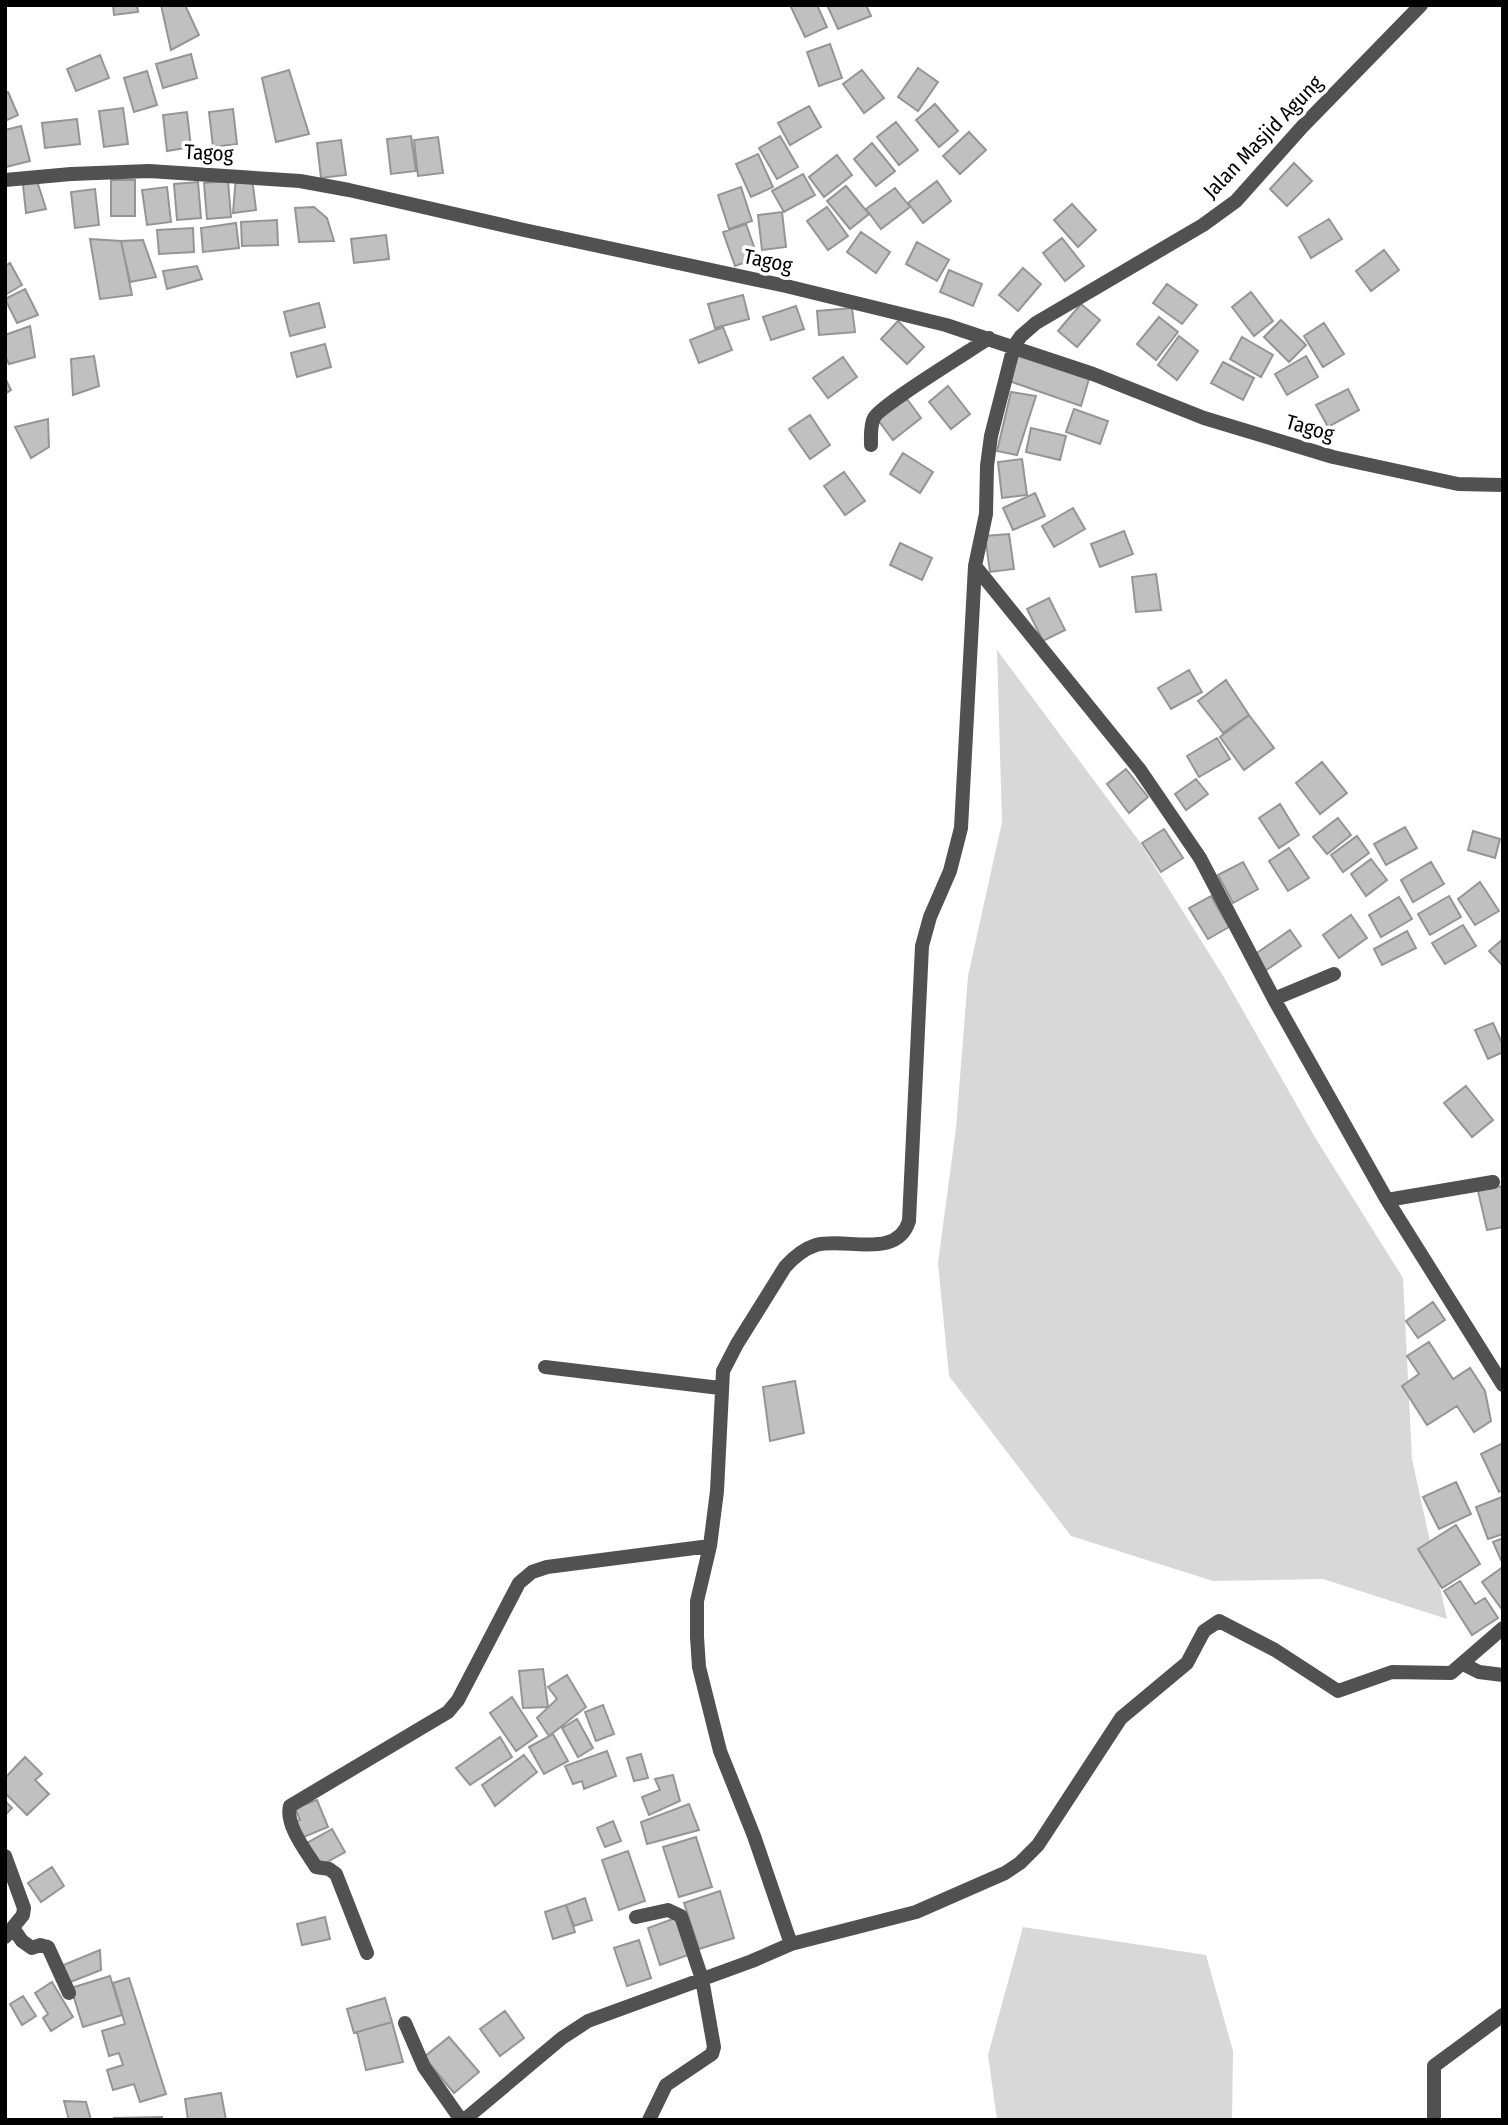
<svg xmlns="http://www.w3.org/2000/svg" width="1508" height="2125" font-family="'Fira Sans Condensed',sans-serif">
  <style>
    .green { fill: #d8d8d8 }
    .building { fill: #c0c0c0; stroke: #959595; stroke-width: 2 }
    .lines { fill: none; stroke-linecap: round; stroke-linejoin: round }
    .street { stroke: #515151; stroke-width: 14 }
    .labels { text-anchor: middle; stroke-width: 7; stroke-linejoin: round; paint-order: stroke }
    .street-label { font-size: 21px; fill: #000; stroke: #fff }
  </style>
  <rect width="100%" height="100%" fill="#fff"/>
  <path class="green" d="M 997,650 L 1139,841 L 1225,979 L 1316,1139 L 1403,1278 L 1412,1459 L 1447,1619 L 1323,1579 L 1213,1581 L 1071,1536 L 949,1376 L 938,1263 L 956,1128 L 968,976 L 1002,822 Z
    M 1023,1927 L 1206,1955 L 1233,2051 L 1232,2120 L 997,2120 L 988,2055 Z"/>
  <path class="building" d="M 113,5 L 137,5 L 138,12 L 114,15 Z
    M 161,5 L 185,5 L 199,35 L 171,50 Z
    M 790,5 L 817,5 L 827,27 L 805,37 Z
    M 832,5 L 866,5 L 871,16 L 838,29 L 828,7 Z
    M 830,44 L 842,78 L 819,86 L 807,52 Z
    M 191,54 L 197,78 L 163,88 L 156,64 Z
    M 100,55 L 109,78 L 76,91 L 67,69 Z
    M 918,68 L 938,82 L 918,111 L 898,97 Z
    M 289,70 L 309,134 L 276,142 L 262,78 Z
    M 862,70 L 884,98 L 864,113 L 843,84 Z
    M 147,71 L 157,105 L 134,112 L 124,78 Z
    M 8,92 L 18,115 L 5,121 L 5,93 Z
    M 935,104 L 958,131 L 939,147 L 916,120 Z
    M 809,106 L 821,127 L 790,145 L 778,123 Z
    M 123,108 L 128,144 L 104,147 L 99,111 Z
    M 233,109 L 237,144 L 213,147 L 209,112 Z
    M 187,112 L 191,147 L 167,151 L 163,115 Z
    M 77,119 L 80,144 L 45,148 L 42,123 Z
    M 896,122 L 918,150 L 899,165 L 877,137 Z
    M 21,126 L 30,161 L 6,167 L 5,130 Z
    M 969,132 L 986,150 L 960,174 L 943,156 Z
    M 411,136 L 416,171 L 391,174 L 387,139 Z
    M 780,136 L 798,167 L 777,179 L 759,148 Z
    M 438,137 L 443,173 L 418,176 L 414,140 Z
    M 341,140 L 346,175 L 321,178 L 317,143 Z
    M 872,143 L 895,171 L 876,186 L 854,159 Z
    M 758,154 L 773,187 L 751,197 L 736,164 Z
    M 837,155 L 852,175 L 824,197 L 809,177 Z
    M 1294,163 L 1312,181 L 1287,206 L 1270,189 Z
    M 803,174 L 815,195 L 784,212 L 772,191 Z
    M 236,176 L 252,177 L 256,210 L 233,213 Z
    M 36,178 L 46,209 L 26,213 L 23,185 Z
    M 111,180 L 135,180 L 135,216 L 111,216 Z
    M 228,181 L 231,217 L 207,219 L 204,183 Z
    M 937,181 L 951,201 L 923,223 L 908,203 Z
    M 198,182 L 201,218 L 177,220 L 174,184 Z
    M 846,186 L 869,214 L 850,229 L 827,201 Z
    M 167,187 L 171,222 L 147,225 L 142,190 Z
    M 741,187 L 752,221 L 729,229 L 718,195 Z
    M 895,188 L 910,207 L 881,229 L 866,209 Z
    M 95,189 L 99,225 L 75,228 L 71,192 Z
    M 1072,204 L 1096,230 L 1078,247 L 1054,220 Z
    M 314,207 L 327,218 L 334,241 L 299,242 L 295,208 Z
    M 827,207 L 848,236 L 828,250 L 807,221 Z
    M 782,212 L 786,247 L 762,250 L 758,215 Z
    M 1329,219 L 1342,239 L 1311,258 L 1299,237 Z
    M 277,220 L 278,245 L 242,246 L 241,222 Z
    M 236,223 L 239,248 L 203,252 L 201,228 Z
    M 746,224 L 758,258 L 735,266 L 723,232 Z
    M 193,228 L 194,252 L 159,254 L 157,230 Z
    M 861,232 L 890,252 L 876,273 L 847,252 Z
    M 386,235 L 389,259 L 354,263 L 351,239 Z
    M 1062,238 L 1084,266 L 1065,281 L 1043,253 Z
    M 90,239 L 121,241 L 132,295 L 100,299 Z
    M 143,240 L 156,277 L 130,282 L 121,241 Z
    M 917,242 L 949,260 L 937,281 L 906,264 Z
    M 1384,250 L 1399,270 L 1371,291 L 1356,271 Z
    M 10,263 L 22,285 L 5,295 L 5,266 Z
    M 197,266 L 202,279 L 167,289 L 163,271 Z
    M 1023,268 L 1041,284 L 1018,311 L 999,295 Z
    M 949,270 L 982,284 L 973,306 L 940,292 Z
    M 1167,284 L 1197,305 L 1182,324 L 1153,303 Z
    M 25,289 L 38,315 L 17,323 L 5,299 Z
    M 1251,292 L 1273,321 L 1254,336 L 1232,307 Z
    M 743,295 L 749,319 L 715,328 L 708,304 Z
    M 319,303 L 325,327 L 290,336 L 284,312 Z
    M 1081,304 L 1100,320 L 1077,347 L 1058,331 Z
    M 796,306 L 804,329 L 771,340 L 763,317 Z
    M 852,308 L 855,332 L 819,335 L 817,311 Z
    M 1159,317 L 1178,332 L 1156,360 L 1137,344 Z
    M 1281,320 L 1306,345 L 1289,362 L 1264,337 Z
    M 898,321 L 924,347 L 907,364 L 881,339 Z
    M 1324,323 L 1344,354 L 1323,367 L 1304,336 Z
    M 30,326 L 35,357 L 9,364 L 5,356 L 5,335 Z
    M 723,327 L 732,350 L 699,363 L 690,340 Z
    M 1179,336 L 1198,351 L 1177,380 L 1158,365 Z
    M 1242,337 L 1273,355 L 1261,377 L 1230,359 Z
    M 325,344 L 331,367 L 297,377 L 291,353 Z
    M 94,356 L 99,386 L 73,395 L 71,359 Z
    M 1018,356 L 1089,379 L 1081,406 L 1009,381 Z
    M 1306,356 L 1318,377 L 1287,395 L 1275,374 Z
    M 843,357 L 857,377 L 828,398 L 813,378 Z
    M 1223,362 L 1254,378 L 1243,400 L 1211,383 Z
    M 5,378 L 11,390 L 5,394 Z
    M 948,386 L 970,414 L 951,429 L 929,402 Z
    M 1348,389 L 1359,410 L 1328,427 L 1316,405 Z
    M 1011,392 L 1036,396 L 1017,455 L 997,451 Z
    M 907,399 L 921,418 L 893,440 L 878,420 Z
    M 1074,409 L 1108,421 L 1100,444 L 1066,432 Z
    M 810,415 L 830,445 L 810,459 L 789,429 Z
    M 48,419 L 49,447 L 31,458 L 15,427 Z
    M 1031,428 L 1066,436 L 1060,460 L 1026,452 Z
    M 903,453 L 933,472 L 920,493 L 890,474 Z
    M 1022,459 L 1027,495 L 1002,498 L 998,462 Z
    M 844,472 L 865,501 L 845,515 L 824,486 Z
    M 1035,493 L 1045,516 L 1013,530 L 1003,508 Z
    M 1073,508 L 1085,529 L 1054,547 L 1042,526 Z
    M 1124,531 L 1133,554 L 1100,567 L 1091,544 Z
    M 1009,534 L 1014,569 L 990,572 L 985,536 Z
    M 900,543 L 932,558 L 922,580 L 890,565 Z
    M 1156,574 L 1161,610 L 1136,612 L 1132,577 Z
    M 1049,598 L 1065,630 L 1043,641 L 1027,609 Z
    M 1189,670 L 1202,692 L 1171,709 L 1158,688 Z
    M 1226,680 L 1249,715 L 1223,733 L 1198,701 Z
    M 1249,715 L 1274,748 L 1244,770 L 1220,737 Z
    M 1217,738 L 1230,759 L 1199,777 L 1187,756 Z
    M 1322,762 L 1347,793 L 1320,814 L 1296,783 Z
    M 1126,769 L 1148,797 L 1129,813 L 1107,784 Z
    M 1196,779 L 1208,794 L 1186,810 L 1175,794 Z
    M 1280,804 L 1299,835 L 1279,848 L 1259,818 Z
    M 1338,818 L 1351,835 L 1327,854 L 1313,837 Z
    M 1405,827 L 1417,848 L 1386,865 L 1374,844 Z
    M 1164,829 L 1183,858 L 1161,872 L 1142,843 Z
    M 1473,831 L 1500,839 L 1495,858 L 1468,850 Z
    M 1357,836 L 1369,853 L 1343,872 L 1331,855 Z
    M 1289,848 L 1309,878 L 1288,891 L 1269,861 Z
    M 1371,859 L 1387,880 L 1366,896 L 1351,874 Z
    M 1243,862 L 1258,889 L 1233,903 L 1218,875 Z
    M 1431,862 L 1444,884 L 1413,902 L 1401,880 Z
    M 1480,882 L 1499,911 L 1475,925 L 1458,899 Z
    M 1211,896 L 1229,927 L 1208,939 L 1189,908 Z
    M 1449,896 L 1461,917 L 1430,935 L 1418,914 Z
    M 1399,897 L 1412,919 L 1381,937 L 1369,915 Z
    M 1351,915 L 1367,938 L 1339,958 L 1323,935 Z
    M 1463,925 L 1476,946 L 1445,964 L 1432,943 Z
    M 1290,930 L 1301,946 L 1265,971 L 1254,955 Z
    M 1407,931 L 1416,948 L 1382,965 L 1374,949 Z
    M 1503,939 L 1503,966 L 1489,951 Z
    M 1493,1023 L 1503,1045 L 1503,1052 L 1488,1059 L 1475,1030 Z
    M 1466,1086 L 1493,1120 L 1472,1137 L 1444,1103 Z
    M 1503,1186 L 1503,1227 L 1487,1230 L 1478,1191 Z
    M 1433,1302 L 1445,1320 L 1418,1338 L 1406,1321 Z
    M 1429,1342 L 1453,1379 L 1470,1368 L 1485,1391 L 1491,1421 L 1474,1432 L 1457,1406 L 1427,1425 L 1402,1386 L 1419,1374 L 1407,1356 Z
    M 795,1381 L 804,1433 L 770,1441 L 763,1387 Z
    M 1503,1443 L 1503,1490 L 1499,1492 L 1481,1454 Z
    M 1456,1482 L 1471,1514 L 1439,1529 L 1423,1497 Z
    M 1502,1497 L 1503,1534 L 1488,1539 L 1476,1507 Z
    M 1456,1525 L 1480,1564 L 1442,1588 L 1418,1549 Z
    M 1503,1538 L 1503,1560 L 1501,1560 L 1493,1542 Z
    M 1503,1567 L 1503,1611 L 1482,1582 Z
    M 1460,1581 L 1475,1604 L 1485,1598 L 1498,1618 L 1472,1635 L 1444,1591 Z
    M 543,1669 L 548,1707 L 523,1708 L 519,1671 Z
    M 567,1675 L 586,1707 L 549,1736 L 537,1718 L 557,1699 L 548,1687 Z
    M 512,1697 L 537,1736 L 516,1751 L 490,1713 Z
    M 603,1705 L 614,1734 L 596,1741 L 585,1712 Z
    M 577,1719 L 593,1748 L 578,1757 L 562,1728 Z
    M 553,1734 L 568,1761 L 544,1774 L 529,1747 Z
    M 500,1737 L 512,1757 L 470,1785 L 456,1768 Z
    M 607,1751 L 616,1776 L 584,1789 L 582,1781 L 573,1784 L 565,1766 Z
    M 641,1754 L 648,1778 L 634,1781 L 627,1758 Z
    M 524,1755 L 537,1772 L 495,1806 L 482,1785 Z
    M 25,1757 L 42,1774 L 35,1780 L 49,1794 L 27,1815 L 5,1793 L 5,1778 Z
    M 673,1775 L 680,1801 L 649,1815 L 642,1797 L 660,1790 L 655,1779 Z
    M 317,1800 L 328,1827 L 294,1841 L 288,1824 L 300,1820 L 295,1808 Z
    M 5,1801 L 12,1808 L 5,1815 Z
    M 689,1804 L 699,1830 L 647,1844 L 641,1822 Z
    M 613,1821 L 621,1841 L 605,1847 L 597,1828 Z
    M 332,1829 L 345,1852 L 320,1866 L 307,1843 Z
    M 696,1837 L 712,1887 L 679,1897 L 663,1847 Z
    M 628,1851 L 645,1901 L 619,1910 L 602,1860 Z
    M 52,1867 L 64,1886 L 41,1902 L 28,1883 Z
    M 720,1891 L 734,1938 L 699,1949 L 684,1903 Z
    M 585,1898 L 592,1920 L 574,1926 L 566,1905 Z
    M 566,1905 L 575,1932 L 553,1939 L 545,1912 Z
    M 325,1917 L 330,1939 L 302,1945 L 297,1924 Z
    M 678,1917 L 691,1954 L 660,1965 L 648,1928 Z
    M 639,1940 L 651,1978 L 627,1986 L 614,1948 Z
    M 100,1950 L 101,1970 L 68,1983 L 61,1966 Z
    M 110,1976 L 122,2015 L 83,2027 L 71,1988 Z
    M 129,1978 L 166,2094 L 140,2102 L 134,2084 L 113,2090 L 107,2070 L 123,2065 L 119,2053 L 109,2056 L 102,2031 L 125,2024 L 113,1983 Z
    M 52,1982 L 73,2017 L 51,2031 L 43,2018 L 48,2014 L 35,1993 Z
    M 23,1996 L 36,2016 L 22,2025 L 10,2004 Z
    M 385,1998 L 392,2022 L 354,2033 L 347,2009 Z
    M 505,2011 L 524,2038 L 500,2056 L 480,2029 Z
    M 392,2022 L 403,2062 L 366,2070 L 357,2032 Z
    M 449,2037 L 479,2072 L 454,2093 L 424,2057 Z
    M 221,2093 L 226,2120 L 188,2120 L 185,2099 Z
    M 64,2101 L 86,2102 L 91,2120 L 69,2120 Z
    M 162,2117 L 162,2120 L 114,2120 L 114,2118 Z"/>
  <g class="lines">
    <path class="street" d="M 5,180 L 71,174 L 149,171 L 300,181 L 349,190 L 524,230 L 786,286 L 946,325 L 1093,374 L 1204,418 L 1333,457 L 1458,484 L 1503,485
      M 871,445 C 871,436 870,426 874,418 C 879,406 973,349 989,338
      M 975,566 L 1140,770 L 1200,858 L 1274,999 L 1387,1200 L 1503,1385
      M 1274,999 L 1334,974
      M 1387,1200 L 1493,1182
      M 545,1367 L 720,1388
      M 1463,1664 L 1479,1672 L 1503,1675
      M 5,1856 L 24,1908 L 23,1915 L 5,1937
      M 636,1917 L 668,1910 L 681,1916 L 702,1979 L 714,2047 L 712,2054 L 666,2085 L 649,2120
      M 13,1928 L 22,1941 L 32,1948 L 40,1945 L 48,1947 L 69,1993
      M 791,1944 L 916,1912 L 1005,1873 L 1020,1863 L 1038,1845 L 1121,1718 L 1187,1663 L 1204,1631 L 1219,1621 L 1275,1650 L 1338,1691 L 1392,1672 L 1451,1673 L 1503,1628
      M 367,1953 L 336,1874 L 329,1869 L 316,1867 C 306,1851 285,1825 290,1806 L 448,1712 L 458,1700 L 519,1583 L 532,1572 L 547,1567 L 710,1546
      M 405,2023 L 424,2067 L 461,2120
      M 464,2120 L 562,2038 L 588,2021 L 752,1961 L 791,1944 L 754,1836 L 720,1751 L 699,1667 L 697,1637 L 697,1601 L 710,1546 L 717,1491 L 723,1371 L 737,1344 L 785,1267 C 794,1257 803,1249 816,1245 C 846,1237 897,1260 909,1221 L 922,946 L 930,917 L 950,871 L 961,828 L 975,566 L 986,514 L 987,466 L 991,436 L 1014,346 L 1021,336 L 1036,323 L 1203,225 L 1236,201 L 1302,127 L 1421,5
      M 1434,2120 L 1434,2066 L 1503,2015"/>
  </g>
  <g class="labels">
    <g class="street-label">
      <text transform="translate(1263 137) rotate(-46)" y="7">Jalan Masjid Agung</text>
      <text transform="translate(209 153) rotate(3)" y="7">Tagog</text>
      <text transform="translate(768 261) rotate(12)" y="7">Tagog</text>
      <text transform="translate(1310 428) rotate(16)" y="7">Tagog</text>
    </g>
  </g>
  <rect width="1508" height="2125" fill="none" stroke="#000000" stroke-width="14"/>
</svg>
